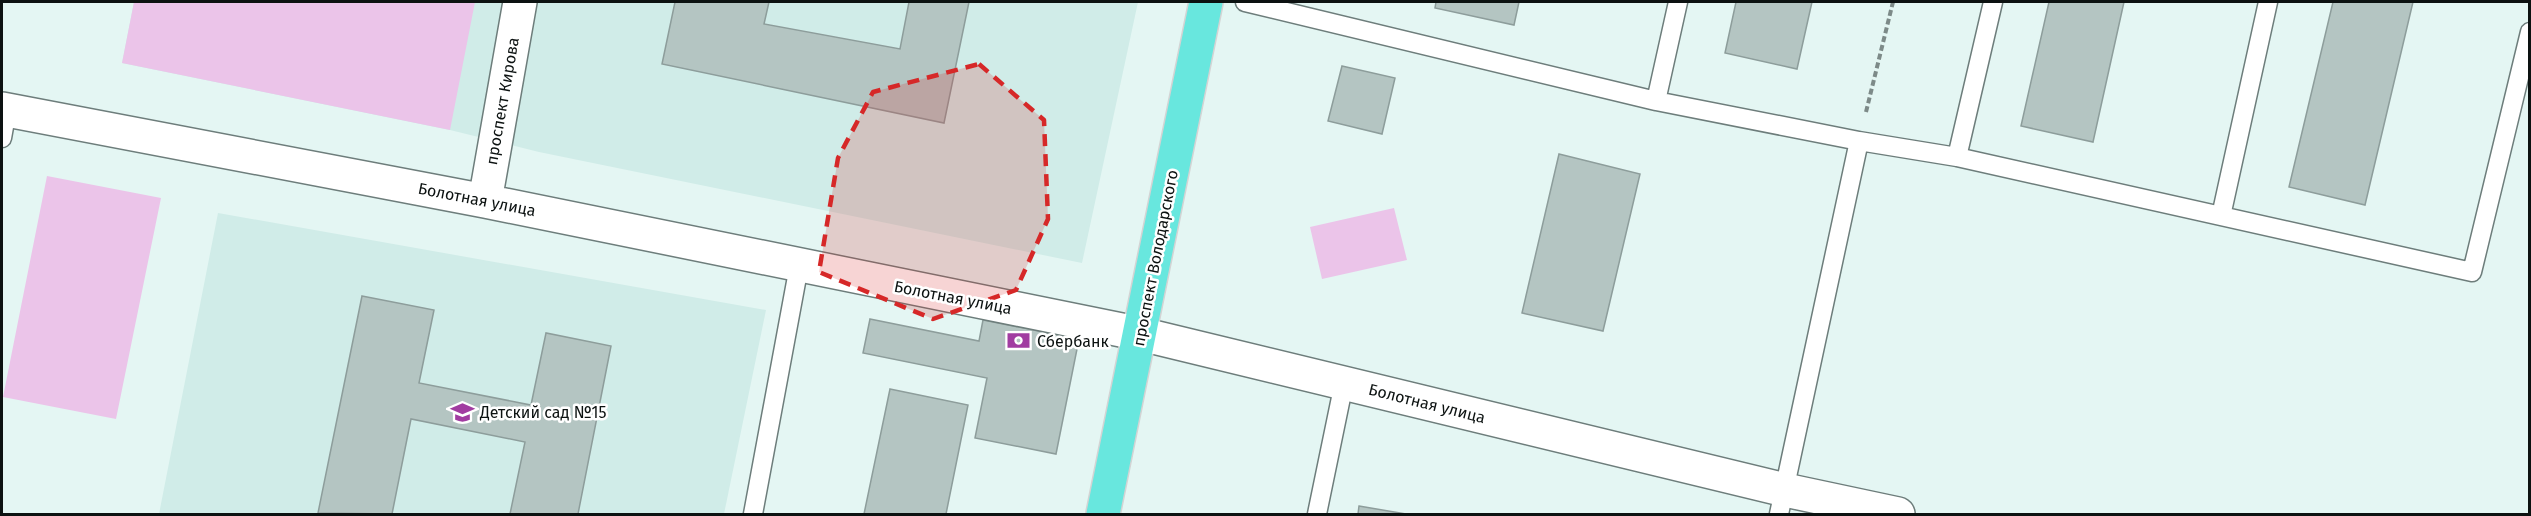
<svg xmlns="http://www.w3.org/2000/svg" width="2531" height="516" font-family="'Fira Sans',sans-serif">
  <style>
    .built { fill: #d0ece8 }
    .green { fill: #ebc4e9 }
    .building { fill: #b4c5c2; stroke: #8d9d9b; stroke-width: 1.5 }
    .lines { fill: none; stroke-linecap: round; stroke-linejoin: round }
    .lane-casing { stroke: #6d7d7b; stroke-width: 21 }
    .street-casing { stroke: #6d7d7b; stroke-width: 36 }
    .primary-casing { stroke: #d3d4d4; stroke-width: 36 }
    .path { stroke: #7d8a88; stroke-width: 4; stroke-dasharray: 6 3; stroke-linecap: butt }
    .lane { stroke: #fff; stroke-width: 18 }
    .street { stroke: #fff; stroke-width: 33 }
    .primary { stroke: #68e7de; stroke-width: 33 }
    .marked { fill: #d62828; fill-opacity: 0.2; stroke: #d62828; stroke-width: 4.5; stroke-dasharray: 12 8; stroke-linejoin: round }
    .labels { text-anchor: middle; stroke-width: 5; stroke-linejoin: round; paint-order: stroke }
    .street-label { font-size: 16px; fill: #0c1211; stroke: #fff }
    .poi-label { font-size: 16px; fill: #0c1211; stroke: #fff; text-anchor: start }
  </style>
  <rect width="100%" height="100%" fill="#e4f6f3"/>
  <path class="built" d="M 134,2 L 1138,2 L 1082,263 L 539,152 L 450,130 L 122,63 Z
    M 218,213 L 766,310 L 724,514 L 159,514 Z"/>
  <path class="green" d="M 134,2 L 475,2 L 450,130 L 122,63 Z
    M 47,176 L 161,198 L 116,419 L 3,397 Z
    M 1394,208 L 1407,260 L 1322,279 L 1310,227 Z"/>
  <path class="building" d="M 675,2 L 769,2 L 764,24 L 900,49 L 909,2 L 969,2 L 944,123 L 662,64 Z
    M 1436,2 L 1519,2 L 1514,25 L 1435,8 Z
    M 1736,2 L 1812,2 L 1797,69 L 1725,53 Z
    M 2049,2 L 2124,2 L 2093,142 L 2021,126 Z
    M 2333,2 L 2413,2 L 2365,205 L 2289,187 Z
    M 1342,66 L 1395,78 L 1382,134 L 1328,121 Z
    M 1559,154 L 1640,174 L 1603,331 L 1522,313 Z
    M 362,296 L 434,310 L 419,383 L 531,405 L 546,333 L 611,346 L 578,514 L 510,514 L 525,442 L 411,419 L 392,514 L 318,513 Z
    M 870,319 L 979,341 L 983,320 L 1079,339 L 1056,454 L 975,438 L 987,378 L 863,353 Z
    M 890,389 L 968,405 L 946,514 L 864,514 Z
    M 1359,506 L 1406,514 L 1358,514 Z"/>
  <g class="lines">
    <defs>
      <path id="lane" d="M 1245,2 L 1656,101 L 1859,141 L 1957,157 L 2472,272 L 2530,32
        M 1656,101 L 1678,2
        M 2,138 L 7,110
        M 1957,157 L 1993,2
        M 2221,216 L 2268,2
        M 753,514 L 799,266
        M 1317,514 L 1344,383
        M 1779,514 L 1859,141"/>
      <path id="street" d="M 2,109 L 485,201 L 1141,334 L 1785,490 L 1898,514
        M 485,201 L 520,2"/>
      <path id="primary" d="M 1103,514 L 1206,2"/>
    </defs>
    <use href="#lane" class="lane-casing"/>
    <use href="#street" class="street-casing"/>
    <use href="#primary" class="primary-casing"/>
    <path class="path" d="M 1866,112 L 1893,2"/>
    <use href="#lane" class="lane"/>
    <use href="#street" class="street"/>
    <use href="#primary" class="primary"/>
  </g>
  <path class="marked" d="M 979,64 L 1044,120 L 1048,219 L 1016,290 L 933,319 L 819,272 L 838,158 L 873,92 Z"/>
  <defs>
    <symbol id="bank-bare" viewBox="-9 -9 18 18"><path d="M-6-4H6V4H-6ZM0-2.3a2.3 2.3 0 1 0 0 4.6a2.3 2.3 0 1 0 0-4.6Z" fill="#a13ca1" stroke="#fff" stroke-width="2.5" paint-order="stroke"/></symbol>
    <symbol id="school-bare" viewBox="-9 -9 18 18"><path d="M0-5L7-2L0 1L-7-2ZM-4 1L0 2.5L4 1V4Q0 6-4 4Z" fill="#a13ca1" stroke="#fff" stroke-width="2.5" paint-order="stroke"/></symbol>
  </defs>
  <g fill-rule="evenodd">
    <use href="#bank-bare" x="1002" y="324" width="33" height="33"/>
    <use href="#school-bare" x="446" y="396" width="33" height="33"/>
  </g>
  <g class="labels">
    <g class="street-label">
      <text transform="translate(502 101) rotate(-80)" y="6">проспект Кирова</text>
      <text transform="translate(477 199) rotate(11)" y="6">Болотная улица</text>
      <text transform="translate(1155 258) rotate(-79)" y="6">проспект Володарского</text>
      <text transform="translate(953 297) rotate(11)" y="6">Болотная улица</text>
      <text transform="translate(1427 403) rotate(14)" y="6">Болотная улица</text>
    </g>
    <g class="poi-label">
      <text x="1037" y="347">Сбербанк</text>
      <text x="480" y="418">Детский сад №15</text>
    </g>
  </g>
  <rect width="2531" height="516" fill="none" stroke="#0c1211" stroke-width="6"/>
</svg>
